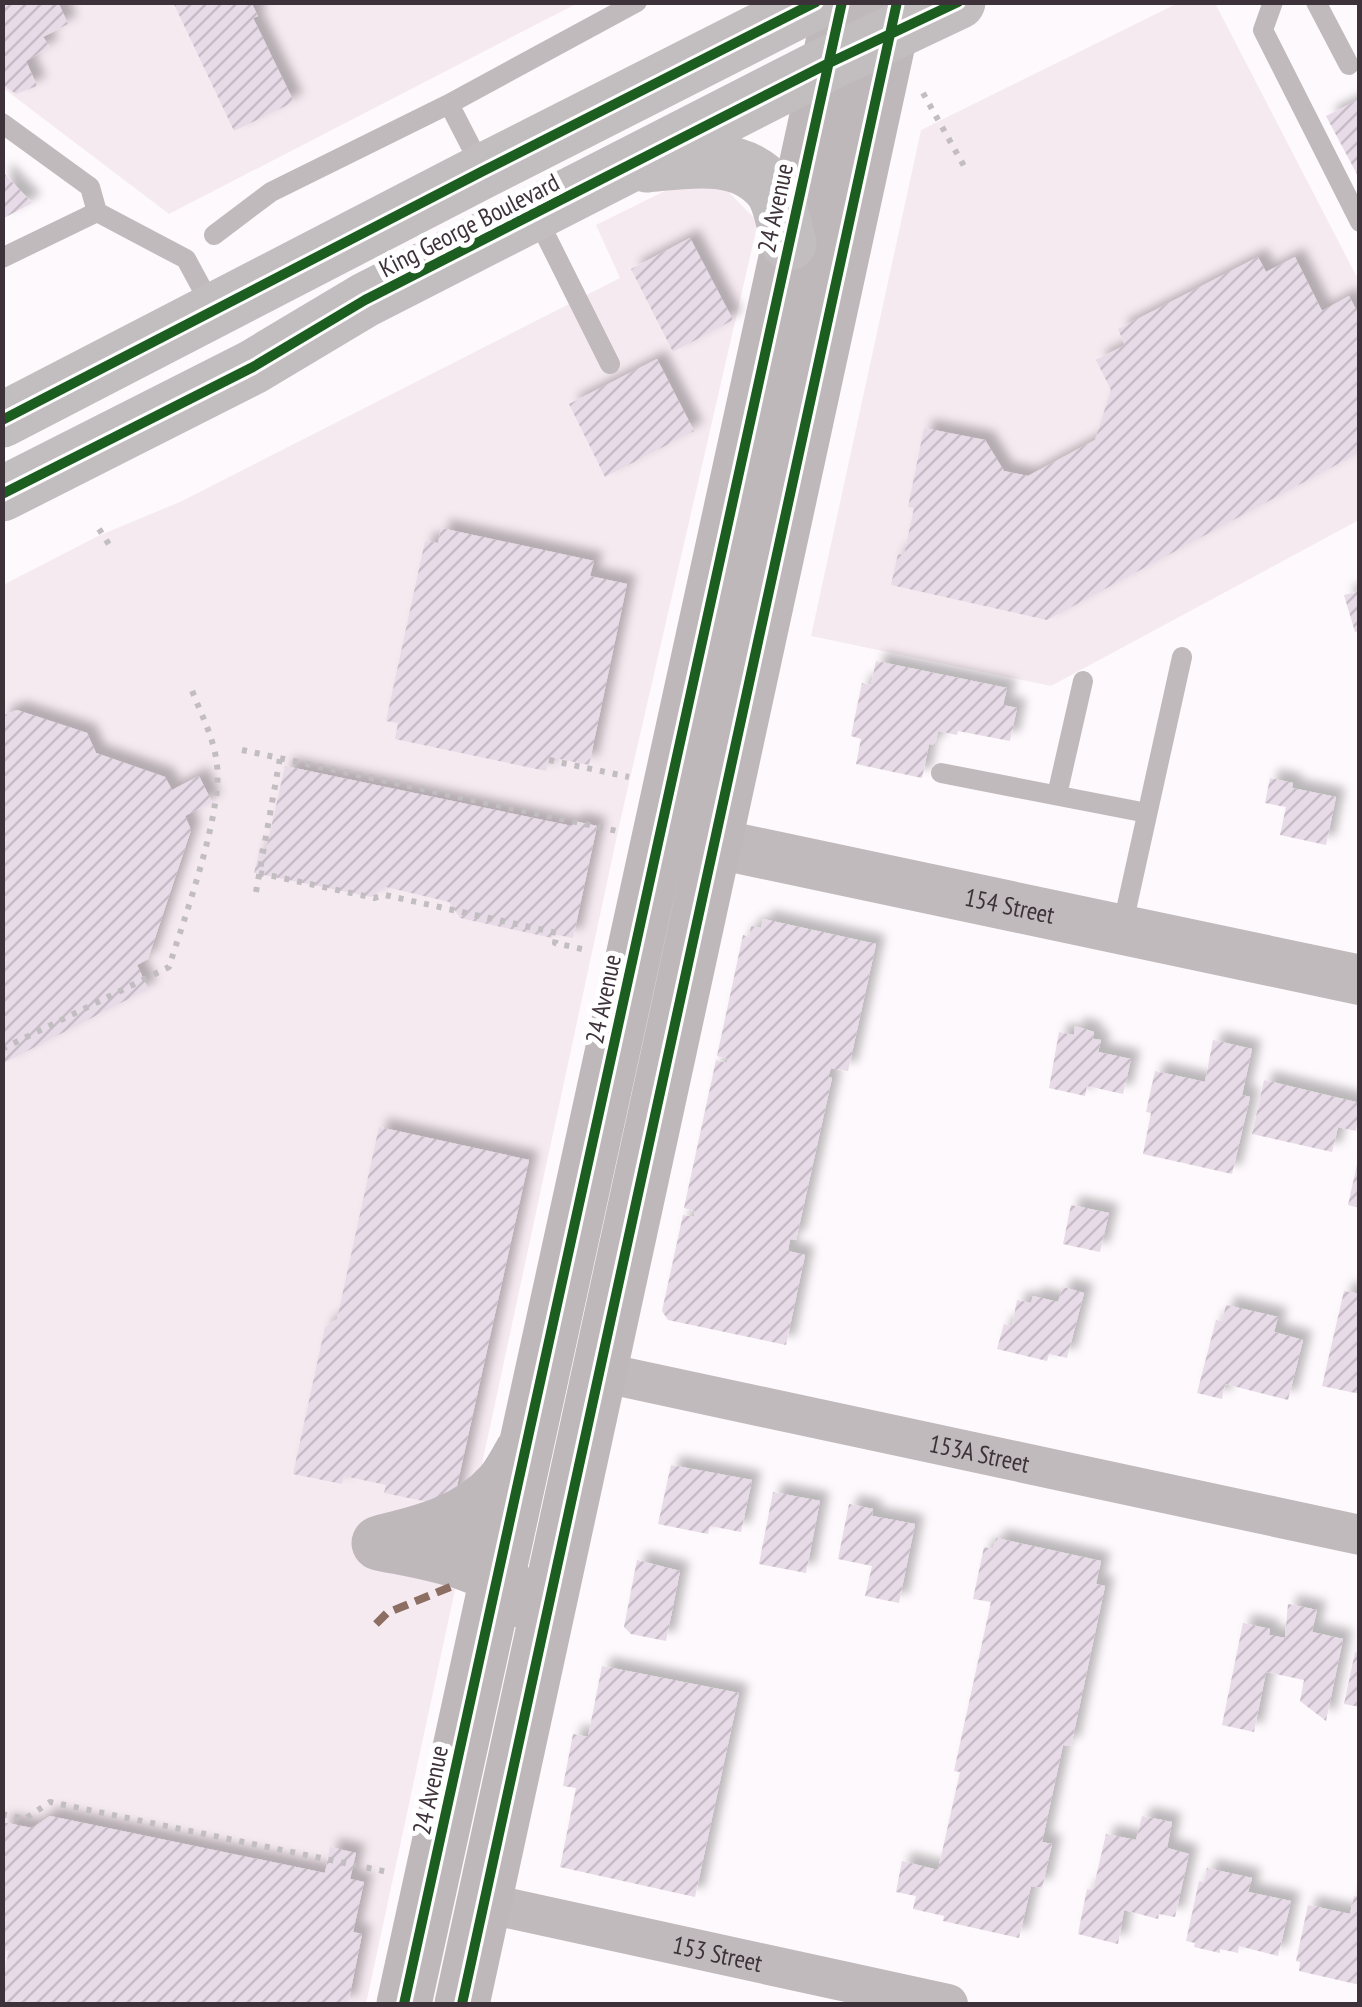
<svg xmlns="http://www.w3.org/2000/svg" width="1362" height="2007" font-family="'PT Sans Narrow',sans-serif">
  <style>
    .built { fill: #f6eaf1 }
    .building { fill: url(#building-hatch); filter: url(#shadow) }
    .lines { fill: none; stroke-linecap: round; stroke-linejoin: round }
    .path { stroke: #c2bdc0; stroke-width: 6; stroke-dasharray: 5 8; stroke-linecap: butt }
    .service { stroke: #c0babc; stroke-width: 20 }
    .minor { stroke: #c0babc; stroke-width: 40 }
    .tertiary { stroke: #c0babc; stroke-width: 50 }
    .secondary { stroke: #bfb8bb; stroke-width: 55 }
    .primary { stroke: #c2bdbf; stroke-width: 55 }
    .quiet { stroke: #8d6e63; stroke-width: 8; stroke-dasharray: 15 8; stroke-linecap: butt }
    .cycleway-casing { stroke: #fff; stroke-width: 16 }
    .cycleway { stroke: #1b5e20; stroke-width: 10 }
    .labels { text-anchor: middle; stroke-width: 10; stroke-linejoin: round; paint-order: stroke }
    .street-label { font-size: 25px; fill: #3e323a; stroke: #fff }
  </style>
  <defs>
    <pattern id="building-hatch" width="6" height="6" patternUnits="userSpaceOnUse" patternTransform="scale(2.5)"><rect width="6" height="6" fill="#e7dbe7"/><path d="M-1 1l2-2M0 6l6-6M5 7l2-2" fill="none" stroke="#c7bcc7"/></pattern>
    <filter id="shadow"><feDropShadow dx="9" dy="-9" stdDeviation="5" flood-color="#0004"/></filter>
  </defs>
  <rect width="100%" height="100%" fill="#fef9fc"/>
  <path class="built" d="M 2,3 L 578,3 L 169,214 L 3,88 Z
    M 1178,3 L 1215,3 L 1359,281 L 1359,520 L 1051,686 L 811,636 L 921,130 Z
    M 717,180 L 758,222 L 620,822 L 366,2004 L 3,2004 L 3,585 L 98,536 L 182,501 L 620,278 L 596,225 L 683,182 Z"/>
  <path class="building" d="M 2,2 L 58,2 L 68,24 L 43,37 L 50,47 L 26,61 L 37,86 L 16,94 L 2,84 Z
    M 173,2 L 251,2 L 258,16 L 253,18 L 294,102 L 234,131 Z
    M 1360,99 L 1360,180 L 1326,116 Z
    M 2,171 L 32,203 L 2,219 Z
    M 690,238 L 733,320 L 673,352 L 631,269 Z
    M 1258,257 L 1266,272 L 1295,257 L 1322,311 L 1349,296 L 1360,317 L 1360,452 L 1047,620 L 891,585 L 898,554 L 904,555 L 914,508 L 908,507 L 924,428 L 985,440 L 1004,471 L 1028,476 L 1095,440 L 1111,390 L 1096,360 L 1125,345 L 1118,329 Z
    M 657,359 L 694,431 L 605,477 L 569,404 Z
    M 441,528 L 594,561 L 590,576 L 627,584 L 589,765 L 550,757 L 546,771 L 395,739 L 398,723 L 386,721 L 425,541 L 438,543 Z
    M 1360,591 L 1360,631 L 1355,632 L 1344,595 Z
    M 876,661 L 1007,688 L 1003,705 L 1017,708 L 1010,741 L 958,731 L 957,735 L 938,731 L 935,745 L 929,744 L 922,778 L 856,764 L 861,739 L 851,736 L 862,683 L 871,685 Z
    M 17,710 L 87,733 L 96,753 L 165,777 L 172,790 L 199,776 L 212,802 L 185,816 L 191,830 L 148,959 L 137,965 L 148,989 L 2,1064 L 2,716 Z
    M 285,766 L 572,826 L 574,821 L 597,826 L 573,938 L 553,934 L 552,938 L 460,918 L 449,902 L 386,887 L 371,897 L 254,873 L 260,848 L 266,850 Z
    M 1270,778 L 1293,783 L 1292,788 L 1336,797 L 1326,845 L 1280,835 L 1286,807 L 1265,803 Z
    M 763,919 L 876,944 L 848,1071 L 831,1068 L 828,1077 L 832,1078 L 796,1240 L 790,1239 L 788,1251 L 805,1255 L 786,1345 L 668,1320 L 662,1311 L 683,1215 L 694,1217 L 695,1211 L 684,1208 L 716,1060 L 727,1063 L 728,1059 L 717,1056 L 743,935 L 749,937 L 751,926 L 761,928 Z
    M 1075,1026 L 1094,1032 L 1093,1037 L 1088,1038 L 1101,1040 L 1098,1052 L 1131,1059 L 1123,1094 L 1087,1086 L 1085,1096 L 1049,1088 L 1059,1032 L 1074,1035 Z
    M 1213,1040 L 1252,1049 L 1242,1095 L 1250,1097 L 1232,1174 L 1143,1154 L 1151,1113 L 1146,1112 L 1155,1071 L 1205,1082 Z
    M 1264,1080 L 1360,1103 L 1356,1131 L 1338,1127 L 1332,1152 L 1252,1134 Z
    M 379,1127 L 529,1160 L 453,1504 L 448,1506 L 384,1493 L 386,1485 L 344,1476 L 342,1484 L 293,1474 L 325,1327 L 337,1319 Z
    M 1358,1160 L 1360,1160 L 1360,1208 L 1348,1205 Z
    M 1071,1205 L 1109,1213 L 1100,1252 L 1063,1244 Z
    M 1063,1287 L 1084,1293 L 1067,1358 L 1049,1354 L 1047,1361 L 997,1349 L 1004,1324 L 1012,1326 L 1017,1300 L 1031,1303 L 1033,1296 L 1058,1302 Z
    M 1344,1291 L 1360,1294 L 1360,1394 L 1322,1386 Z
    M 1226,1305 L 1278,1317 L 1274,1332 L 1303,1340 L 1288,1400 L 1225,1384 L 1222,1399 L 1197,1393 L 1216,1320 L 1222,1321 Z
    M 671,1465 L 752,1480 L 741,1532 L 710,1526 L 708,1534 L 658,1524 Z
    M 773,1492 L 820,1501 L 806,1573 L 759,1564 Z
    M 849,1504 L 873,1509 L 872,1516 L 915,1524 L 899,1603 L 865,1596 L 872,1566 L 838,1559 Z
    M 996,1538 L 1101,1561 L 1096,1584 L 1105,1586 L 1071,1746 L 1063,1745 L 1042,1842 L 1052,1844 L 1042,1888 L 1031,1886 L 1019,1938 L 943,1921 L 944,1916 L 913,1909 L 916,1896 L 896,1892 L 902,1861 L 938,1870 L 960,1772 L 954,1771 L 991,1602 L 973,1599 L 984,1547 L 993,1549 Z
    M 637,1560 L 680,1571 L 666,1641 L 631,1634 L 624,1627 Z
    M 1288,1604 L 1317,1610 L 1312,1632 L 1343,1639 L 1326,1721 L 1300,1701 L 1304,1680 L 1266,1672 L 1254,1732 L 1222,1725 L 1243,1623 L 1270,1629 L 1269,1635 L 1285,1638 Z
    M 1355,1652 L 1360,1653 L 1360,1707 L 1344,1704 Z
    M 602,1666 L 739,1693 L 695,1897 L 560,1867 L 576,1788 L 563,1786 L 573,1734 L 588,1737 Z
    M 50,1816 L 325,1873 L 330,1847 L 356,1853 L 350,1879 L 364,1882 L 353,1932 L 362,1934 L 348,2004 L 2,2004 L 2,1980 L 9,1951 L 2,1950 L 2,1822 L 32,1828 Z
    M 1142,1816 L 1172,1822 L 1167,1848 L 1189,1854 L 1175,1917 L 1159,1914 L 1158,1919 L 1124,1910 L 1118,1944 L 1078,1934 L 1087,1889 L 1093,1890 L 1106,1834 L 1136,1840 Z
    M 1207,1868 L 1252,1878 L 1248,1892 L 1291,1901 L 1278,1956 L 1239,1946 L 1238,1953 L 1220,1949 L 1220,1953 L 1194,1947 L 1195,1943 L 1186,1941 L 1199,1881 L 1204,1882 Z
    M 1354,1896 L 1360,1897 L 1360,1985 L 1299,1971 L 1300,1962 L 1296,1961 L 1308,1905 L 1350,1914 Z"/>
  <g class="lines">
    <path class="path" d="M 923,93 L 964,166
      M 99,529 L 110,546
      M 242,750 L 617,831
      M 549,760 L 629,777
      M 259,873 L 374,898 L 385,895 L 557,933 L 555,943 L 582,949
      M 256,892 L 280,758
      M 2,1049 L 169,967 C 184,918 226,806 216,758 C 212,733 198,708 190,685
      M 2,1814 L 25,1819 L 50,1802 L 388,1872"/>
    <path class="service" d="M 1273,2 L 1263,30 L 1360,222
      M 1316,2 L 1349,65
      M 449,104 L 483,170
      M 2,123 L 90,187 L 97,212 L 186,259 L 213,309
      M 535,214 L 610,364
      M 214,235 L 271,192 L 449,104 L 637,2
      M 2,258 L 97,212
      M 941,773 L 1147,813
      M 1057,795 L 1083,681
      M 1122,928 L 1182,657"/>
    <g class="minor">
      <path id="s1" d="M 600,1372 L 1360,1535"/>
      <path id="s2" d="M 485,1903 L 948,2004"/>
    </g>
    <path class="tertiary" id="s3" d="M 675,835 L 1360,980"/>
    <path class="secondary" d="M 382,1542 C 425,1532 470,1520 501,1485 C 509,1476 516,1463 522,1452
      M 379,1543 C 421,1552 496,1561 520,1600
      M 404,2004 L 842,2
      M 462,2004 L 897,2"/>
    <path class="primary" d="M 647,165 C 689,161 742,151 772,190 C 781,203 784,228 789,243
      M 2,420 L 483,171 L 816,2
      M 2,494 L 253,367 L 365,300 L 829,63 L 958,2"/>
    <path class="quiet" d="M 376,1624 L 387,1613 L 455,1585"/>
    <defs>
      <path id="cycleway" d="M 2,420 L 483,171 L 816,2
        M 2,494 L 253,367 L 365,300 L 829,63 L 958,2
        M 404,2004 L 842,2
        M 462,2004 L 897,2"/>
    </defs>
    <use href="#cycleway" class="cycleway-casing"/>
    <use href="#cycleway" class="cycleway"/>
  </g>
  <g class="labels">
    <g class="street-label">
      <text transform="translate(775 208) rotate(-78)" y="9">24 Avenue</text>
      <text transform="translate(469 225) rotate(-27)" y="9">King George Boulevard</text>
      <text dy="9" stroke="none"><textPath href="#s3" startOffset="342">154 Street</textPath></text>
      <text transform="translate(603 999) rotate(-78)" y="9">24 Avenue</text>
      <text dy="9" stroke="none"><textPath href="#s1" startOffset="388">153A Street</textPath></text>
      <text transform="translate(430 1790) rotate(-78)" y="9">24 Avenue</text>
      <text dy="9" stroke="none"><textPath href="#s2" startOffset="238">153 Street</textPath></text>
    </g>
  </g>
  <rect width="1362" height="2007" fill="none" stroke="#3e323a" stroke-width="10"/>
</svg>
